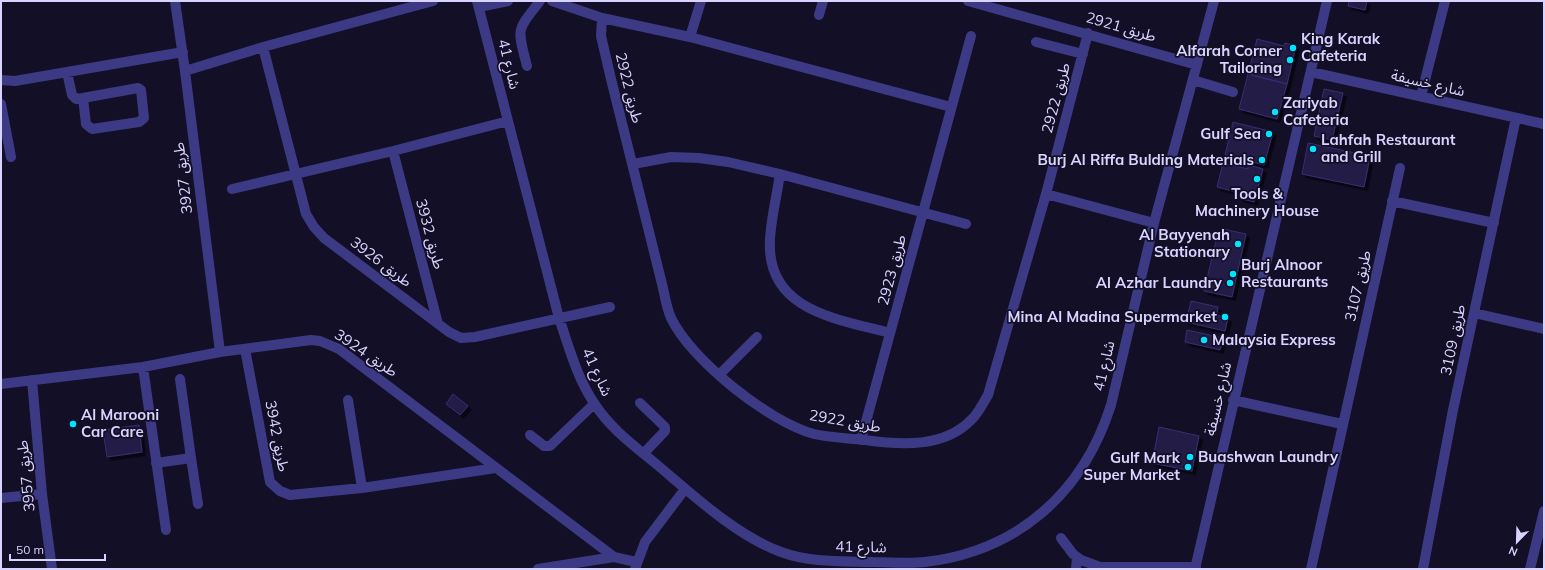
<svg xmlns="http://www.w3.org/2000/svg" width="1545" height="570" font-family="Mulish,'Noto Sans Arabic',sans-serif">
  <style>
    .building { fill: #241b47; stroke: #3b2d73; filter: url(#shadow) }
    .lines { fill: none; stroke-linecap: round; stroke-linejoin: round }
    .minor { stroke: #3d3a85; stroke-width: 10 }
    .poi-dot { fill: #00e5ff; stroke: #130f26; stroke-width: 1.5 }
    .labels { text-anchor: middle; stroke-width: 3.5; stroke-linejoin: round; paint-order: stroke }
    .street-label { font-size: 15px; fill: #d9d4ff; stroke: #130f26 }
    .poi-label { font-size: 15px; font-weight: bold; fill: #d9d4ff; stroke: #130f26; text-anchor: start }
  </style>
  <defs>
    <filter id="shadow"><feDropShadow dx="3.5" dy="3.5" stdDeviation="0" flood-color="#0009"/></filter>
  </defs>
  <rect width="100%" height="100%" fill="#130f26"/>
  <path class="building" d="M 1349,1 L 1367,1 L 1365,10 L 1348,6 Z
    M 1257,39 L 1284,46 L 1285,43 L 1296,46 L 1287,84 L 1248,74 Z
    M 1248,74 L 1287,84 L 1277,119 L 1239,109 Z
    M 1324,89 L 1343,93 L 1332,140 L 1314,136 Z
    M 1233,122 L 1273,132 L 1264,165 L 1225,155 Z
    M 1308,143 L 1360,154 L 1369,162 L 1364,187 L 1302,174 Z
    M 1223,163 L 1248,169 L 1248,165 L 1263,169 L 1254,202 L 1239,198 L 1240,193 L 1217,187 Z
    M 1223,229 L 1246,234 L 1232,297 L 1204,291 L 1218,232 L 1222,233 Z
    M 1191,301 L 1218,307 L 1217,315 L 1228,318 L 1225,331 L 1186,322 Z
    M 1187,330 L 1223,338 L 1220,350 L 1185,342 Z
    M 453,394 L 468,406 L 460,415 L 446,404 Z
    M 139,425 L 142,452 L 107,457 L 103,430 Z
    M 1159,427 L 1199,436 L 1192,471 L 1152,463 Z"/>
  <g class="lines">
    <path class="minor" d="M 175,1 L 185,71 L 220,352
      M 477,1 L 559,318 C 569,347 577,378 594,403 C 609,427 633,445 655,463 C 692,494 735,535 781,552 C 811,563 842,561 873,562 C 890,562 908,564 925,562 C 1018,551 1083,493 1111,405 L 1154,223 L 1214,1
      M 552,1 L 602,18 L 690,37 L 951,107
      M 968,1 L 1197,65
      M 479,7 L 508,1
      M 819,15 L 823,1
      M 602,18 L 601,36 L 611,79 L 663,288 C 665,298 667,309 671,318 C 691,360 769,422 814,434 C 831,438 849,438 865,440 C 901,445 944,448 971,420 C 978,414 983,403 988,395 L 1046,194 L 1088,33
      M 690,37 L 701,1
      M 1036,42 L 1083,54
      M 263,47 L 306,214 L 314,227 L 324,238 L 449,332 L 461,338 L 475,337 L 610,307
      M 527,66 C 517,27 516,32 540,1
      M 185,71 L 263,47 L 433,1
      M 67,72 L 72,95 L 76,99 L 83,98 L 138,88 L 141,90 L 144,118 L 139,122 L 92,129 L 86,124 L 83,98
      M 1311,72 L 1544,124
      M 1,80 L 15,81 L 183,52
      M 1193,80 L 1233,92
      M 1421,96 L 1445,1
      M 1,104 L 11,157
      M 393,151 L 438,324
      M 633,164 L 671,157 L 699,158 L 728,162 L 780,174 L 966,224
      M 780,174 C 777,195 771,218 770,240 C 766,311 838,319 890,333
      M 232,189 L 393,151 L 508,121
      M 1046,194 L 1154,223
      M 1392,201 L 1494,223
      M 1474,313 L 1544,329
      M 245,349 L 270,482 L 280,491 L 290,495 L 362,488 L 496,468
      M 143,367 L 166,530
      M 719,375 L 757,337
      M 32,380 L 42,494 L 52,569
      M 1,384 L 143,367 L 220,352 L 311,340 L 320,341 L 339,349 L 614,557 L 636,562
      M 348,400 L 362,488
      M 1233,400 L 1342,424
      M 640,403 L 665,427 L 665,431 L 644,453
      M 530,435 L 544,446 L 550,446 L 594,404
      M 861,440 L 971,36
      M 191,458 L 198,504
      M 156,463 L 191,458 L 180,379
      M 1,498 L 42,494
      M 1061,538 L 1073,554 L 1081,560 L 1100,567 L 1196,567
      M 538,569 L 614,557
      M 635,569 L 645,542 L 685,489
      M 1076,569 L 1077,557
      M 1195,569 L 1327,1
      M 1311,569 L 1400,168
      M 1423,569 L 1453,410 L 1516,118
      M 1530,569 L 1544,511"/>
  </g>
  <g class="poi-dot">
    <circle cx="1293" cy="48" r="4"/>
    <circle cx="1290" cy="60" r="4"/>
    <circle cx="1275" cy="112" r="4"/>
    <circle cx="1269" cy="134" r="4"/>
    <circle cx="1313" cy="149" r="4"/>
    <circle cx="1262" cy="160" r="4"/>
    <circle cx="1257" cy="179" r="4"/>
    <circle cx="1238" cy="244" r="4"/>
    <circle cx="1233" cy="274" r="4"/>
    <circle cx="1230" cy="283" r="4"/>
    <circle cx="1225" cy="317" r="4"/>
    <circle cx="1204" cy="340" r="4"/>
    <circle cx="73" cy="424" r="4"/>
    <circle cx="1190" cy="457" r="4"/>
    <circle cx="1188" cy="467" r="4"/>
  </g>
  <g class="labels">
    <g class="street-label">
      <text transform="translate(1121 27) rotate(16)" y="5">طريق 2921</text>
      <text transform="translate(509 64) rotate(76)" y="5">شارع 41</text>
      <text transform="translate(1428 83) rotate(13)" y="5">شارع خسيفة</text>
      <text transform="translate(629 88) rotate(76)" y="5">طريق 2922</text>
      <text transform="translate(1056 98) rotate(-75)" y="5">طريق 2922</text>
      <text transform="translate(183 178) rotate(-97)" y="5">طريق 3927</text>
      <text transform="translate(430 234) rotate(75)" y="5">طريق 3932</text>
      <text transform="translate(381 262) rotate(37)" y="5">طريق 3926</text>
      <text transform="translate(892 270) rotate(-75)" y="5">طريق 2923</text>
      <text transform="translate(1358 286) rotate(-77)" y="5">طريق 3107</text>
      <text transform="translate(1453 340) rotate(-78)" y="5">طريق 3109</text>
      <text transform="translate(366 353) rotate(34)" y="5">طريق 3924</text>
      <text transform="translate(1104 366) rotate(-77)" y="5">شارع 41</text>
      <text transform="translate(597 372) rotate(65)" y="5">شارع 41</text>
      <text transform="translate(1218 399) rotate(-77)" y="5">شارع خسيفة</text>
      <text transform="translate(845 421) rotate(10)" y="5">طريق 2922</text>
      <text transform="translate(277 436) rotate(79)" y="5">طريق 3942</text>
      <text transform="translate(26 476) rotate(-96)" y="5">طريق 3957</text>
      <text transform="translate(861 547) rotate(1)" y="5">شارع 41</text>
    </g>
    <g class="poi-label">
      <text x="1301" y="44">King Karak<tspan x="1301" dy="17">Cafeteria</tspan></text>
      <text x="1282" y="56" text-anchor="end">Alfarah Corner<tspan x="1282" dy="17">Tailoring</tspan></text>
      <text x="1283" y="108">Zariyab<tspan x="1283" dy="17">Cafeteria</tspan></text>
      <text x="1261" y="139" text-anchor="end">Gulf Sea</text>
      <text x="1321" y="145">Lahfah Restaurant<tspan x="1321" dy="17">and Grill</tspan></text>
      <text x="1254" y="165" text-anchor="end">Burj Al Riffa Bulding Materials</text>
      <text x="1257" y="199" text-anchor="middle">Tools &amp;<tspan x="1257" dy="17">Machinery House</tspan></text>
      <text x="1230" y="240" text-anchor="end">Al Bayyenah<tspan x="1230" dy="17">Stationary</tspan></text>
      <text x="1241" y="270">Burj Alnoor<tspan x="1241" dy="17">Restaurants</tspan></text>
      <text x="1222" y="288" text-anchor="end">Al Azhar Laundry</text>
      <text x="1217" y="322" text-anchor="end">Mina Al Madina Supermarket</text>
      <text x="1212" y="345">Malaysia Express</text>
      <text x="81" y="420">Al Marooni<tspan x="81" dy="17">Car Care</tspan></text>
      <text x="1198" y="462">Buashwan Laundry</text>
      <text x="1180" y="463" text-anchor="end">Gulf Mark<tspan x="1180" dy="17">Super Market</tspan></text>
    </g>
  </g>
  <rect width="1545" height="570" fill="none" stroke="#d9d4ff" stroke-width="4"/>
  <g transform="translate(1517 542) rotate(203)" stroke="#130f26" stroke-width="3" paint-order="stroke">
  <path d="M0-3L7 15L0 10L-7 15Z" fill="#d9d4ff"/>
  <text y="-6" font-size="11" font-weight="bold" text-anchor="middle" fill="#d9d4ff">N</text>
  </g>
  <path d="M10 554v6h95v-6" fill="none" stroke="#d9d4ff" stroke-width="2"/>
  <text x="16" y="554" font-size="12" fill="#d9d4ff" stroke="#130f26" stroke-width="3" paint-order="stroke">50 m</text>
</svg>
